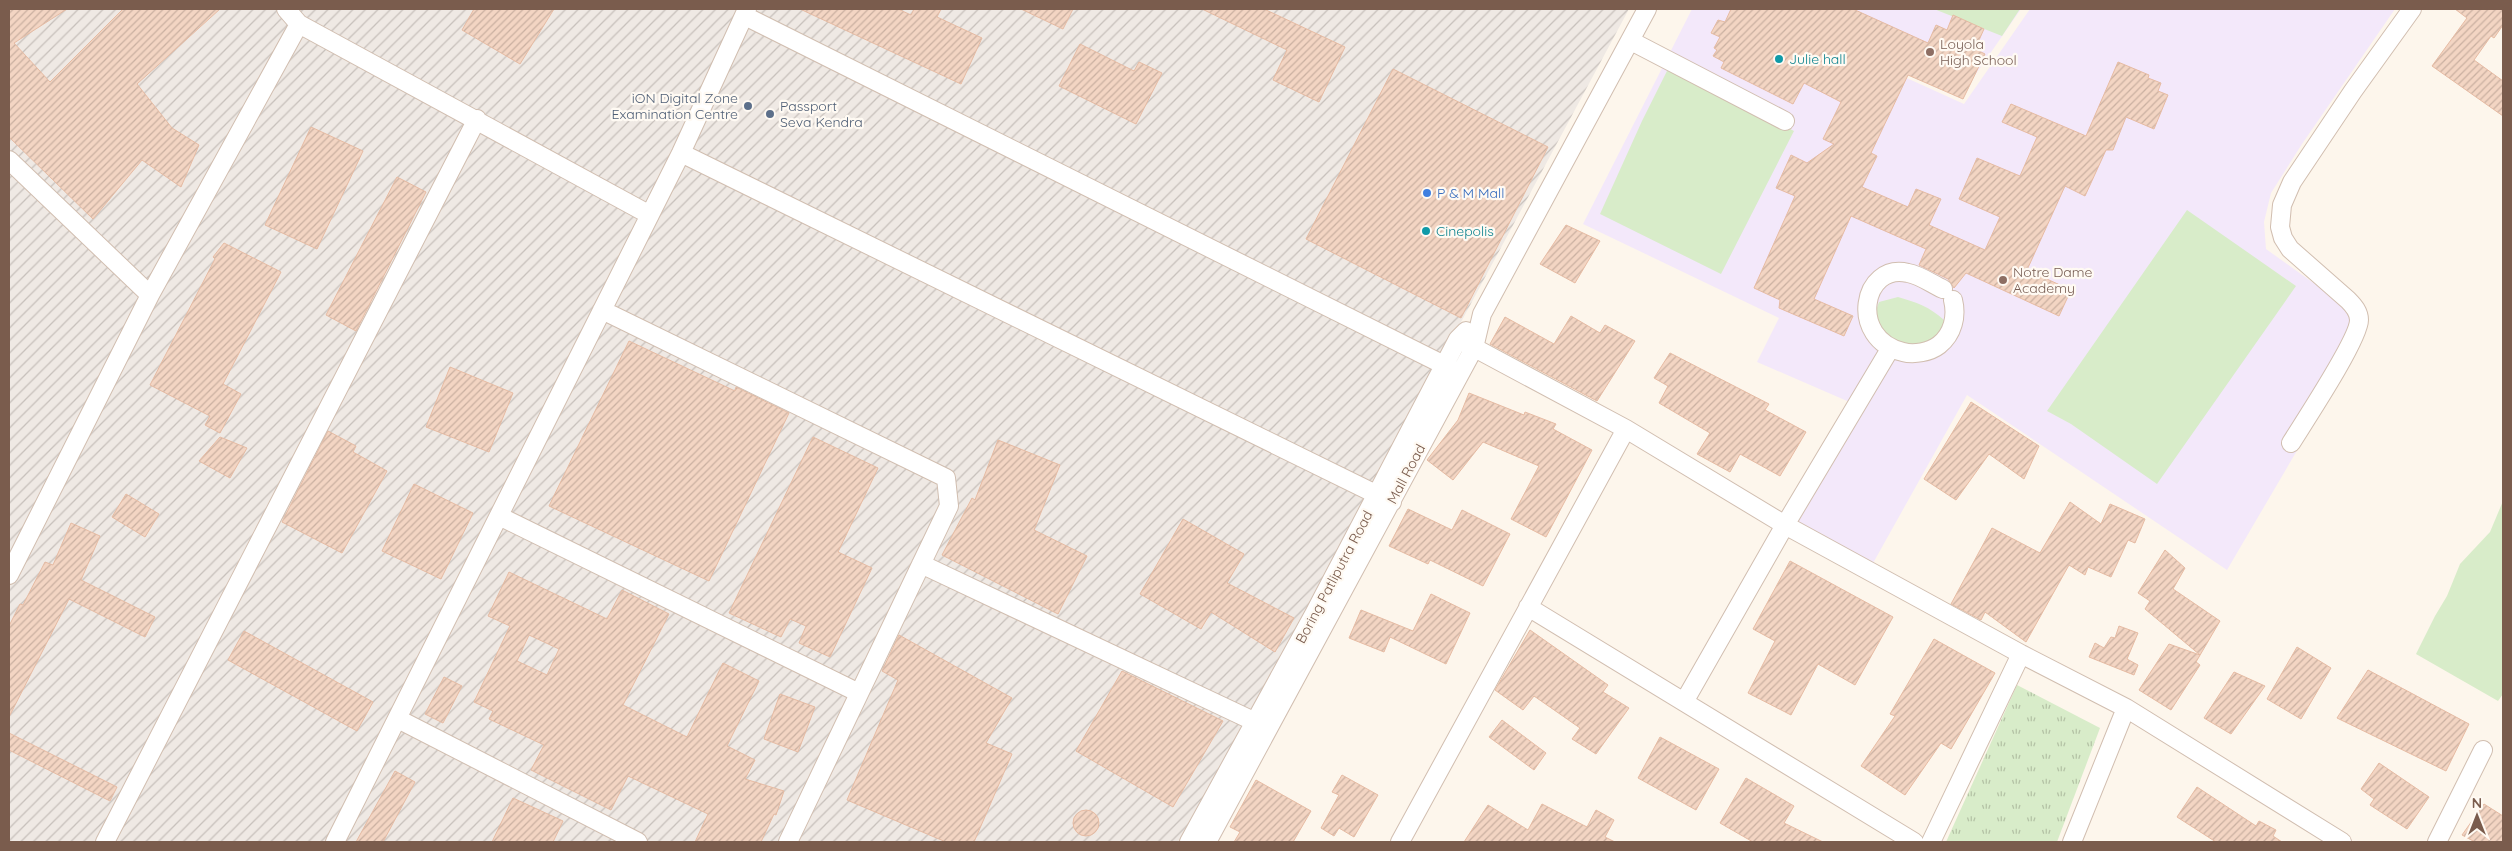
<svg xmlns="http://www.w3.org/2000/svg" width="2512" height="851" font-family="Quicksand,sans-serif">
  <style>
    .industrial { fill: url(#industrial-furrows) }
    .education { fill: #f3e8fa }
    .green { fill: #d8ecc9 }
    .park { fill: url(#park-tufts) }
    .building { fill: url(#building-hatch); stroke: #e6bba3; fill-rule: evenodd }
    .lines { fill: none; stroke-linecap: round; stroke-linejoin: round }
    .minor-casing { stroke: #d1beb0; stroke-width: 20 }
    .minor { stroke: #fff; stroke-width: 18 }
    .education-dot { fill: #8d6e63; stroke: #fffaf3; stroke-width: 2 }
    .culture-dot { fill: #0f9aa8; stroke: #fffaf3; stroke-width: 2 }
    .service-dot { fill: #5c6f8a; stroke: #fffaf3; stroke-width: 2 }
    .shop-dot { fill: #3f7fe0; stroke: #fffaf3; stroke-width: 2 }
    .labels { text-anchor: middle; stroke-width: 4.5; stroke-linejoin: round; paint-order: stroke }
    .education-label { font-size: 14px; fill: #785e54; stroke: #fffaf3; text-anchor: start }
    .culture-label { font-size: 14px; fill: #0d838f; stroke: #fffaf3; text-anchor: start }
    .service-label { font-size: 14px; fill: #4e5e75; stroke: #fffaf3; text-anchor: end }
    .shop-label { font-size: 14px; fill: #366cbe; stroke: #fffaf3; text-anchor: start }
    .street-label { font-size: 14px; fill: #7a5c4d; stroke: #fffaf3 }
  </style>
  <defs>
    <pattern id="industrial-furrows" width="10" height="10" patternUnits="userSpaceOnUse" patternTransform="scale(1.25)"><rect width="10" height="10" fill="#efe9e4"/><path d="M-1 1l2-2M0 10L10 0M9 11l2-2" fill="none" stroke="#c7c0bb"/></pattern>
    <pattern id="park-tufts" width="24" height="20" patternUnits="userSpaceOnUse" patternTransform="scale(1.25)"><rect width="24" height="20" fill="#d8ecc9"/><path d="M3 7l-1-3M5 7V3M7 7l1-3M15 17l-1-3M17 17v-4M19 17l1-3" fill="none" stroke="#b4c2a5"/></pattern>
    <pattern id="building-hatch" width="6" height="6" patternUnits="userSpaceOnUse" patternTransform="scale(1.25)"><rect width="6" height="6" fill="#f3d5c3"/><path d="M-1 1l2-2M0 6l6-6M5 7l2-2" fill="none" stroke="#cab0a1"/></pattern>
  </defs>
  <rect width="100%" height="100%" fill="#fdf6ec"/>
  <path class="industrial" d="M 9,9 L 1629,9 L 1182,842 L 9,842 Z"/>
  <path class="education" d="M 1692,9 L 1754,9 L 1964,104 L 2030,9 L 2395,9 L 2302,144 L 2271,193 L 2264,222 L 2266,249 L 2351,310 L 2363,338 L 2227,570 L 1967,395 L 1872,565 L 1790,518 L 1854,404 L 1757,362 L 1779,318 L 1583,224 Z
    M 1775,9 L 2021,9 L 1962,94 Z"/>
  <path class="green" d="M 1934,9 L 2020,9 L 2002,36 Z
    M 1669,67 L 1794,131 L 1721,274 L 1600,214 L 1642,121 Z
    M 2187,210 L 2296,286 L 2157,484 L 2071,424 L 2047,411 Z
    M 1898,297 C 1916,302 1930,307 1944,320 L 1943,332 L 1918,350 L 1882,338 L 1875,313 L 1879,302 Z
    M 2503,501 L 2503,694 L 2498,701 L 2416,654 L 2435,616 L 2447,596 L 2460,564 L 2490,532 Z"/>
  <path class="park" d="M 2017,685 L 2100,728 L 2057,842 L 1946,842 Z"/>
  <path class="building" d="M 9,9 L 67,9 L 14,43 L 50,82 L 123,9 L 220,9 L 137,84 L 172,128 L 199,145 L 181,187 L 142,160 L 93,219 L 9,137 Z
    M 474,9 L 554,9 L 520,64 L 462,30 Z
    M 800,9 L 898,9 L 911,15 L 914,9 L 941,9 L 937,17 L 982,38 L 961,84 Z
    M 1021,9 L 1073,9 L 1063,29 Z
    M 1202,9 L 1264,9 L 1345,47 L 1319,102 L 1273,80 L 1287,50 Z
    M 1731,9 L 1853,9 L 1928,43 L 1936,25 L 1947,30 L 1953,15 L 1984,29 L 1975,49 L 1985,54 L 1963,99 L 1908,75 L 1871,153 L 1877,156 L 1862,187 L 1908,207 L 1916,189 L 1941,199 L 1929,225 L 1985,250 L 2000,217 L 1959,199 L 1977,158 L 2020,176 L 2037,137 L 2002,122 L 2011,104 L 2086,136 L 2118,62 L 2149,75 L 2148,78 L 2161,83 L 2158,91 L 2168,95 L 2154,129 L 2126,117 L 2113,150 L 2106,150 L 2085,196 L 2065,186 L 2027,270 L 2071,290 L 2059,316 L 1966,273 L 1954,288 L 1948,279 L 1919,265 L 1926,249 L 1851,216 L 1814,299 L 1853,316 L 1844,336 L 1779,308 L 1780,300 L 1754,288 L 1795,196 L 1776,188 L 1791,155 L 1807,163 L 1834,144 L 1823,139 L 1841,102 L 1804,83 L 1793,104 L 1721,68 L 1724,62 L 1713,56 L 1717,50 L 1714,48 L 1720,37 L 1711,33 L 1718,20 L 1725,22 Z
    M 2455,9 L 2503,9 L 2503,25 L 2494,38 L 2491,36 L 2474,60 L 2503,81 L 2503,116 L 2432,66 L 2467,18 Z
    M 1080,44 L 1134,71 L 1139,62 L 1162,73 L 1136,124 L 1059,86 Z
    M 1393,69 L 1548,147 L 1461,318 L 1306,239 Z
    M 311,127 L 363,151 L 317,249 L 265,225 Z
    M 397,177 L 426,192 L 356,331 L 326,315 Z
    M 1566,225 L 1600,241 L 1575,283 L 1540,264 Z
    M 224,243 L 281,272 L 223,384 L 241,394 L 220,433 L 205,425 L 210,416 L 150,385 L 215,259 L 213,257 Z
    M 1571,316 L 1600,333 L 1605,325 L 1635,341 L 1597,401 L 1490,344 L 1505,317 L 1554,344 Z
    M 629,341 L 735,391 L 736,387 L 789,413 L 709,581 L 549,506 Z
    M 1670,353 L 1769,404 L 1765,410 L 1806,432 L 1780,476 L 1740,454 L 1730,472 L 1697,454 L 1710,433 L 1659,403 L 1668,386 L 1654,378 Z
    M 450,367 L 513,393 L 489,452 L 426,427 Z
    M 1469,393 L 1524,415 L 1525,412 L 1556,424 L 1553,429 L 1592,450 L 1546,537 L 1511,519 L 1539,466 L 1483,442 L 1453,480 L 1427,460 L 1458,420 Z
    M 1971,402 L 2039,446 L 2024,479 L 1989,454 L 1956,500 L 1924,479 Z
    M 328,431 L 356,446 L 353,452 L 387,471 L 342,553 L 282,522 Z
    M 220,437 L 247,448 L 230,478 L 199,461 Z
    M 813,437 L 878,468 L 838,552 L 872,568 L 830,657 L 799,643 L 806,626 L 790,619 L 781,637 L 729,613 Z
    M 998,440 L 1060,465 L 1034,530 L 1087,556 L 1058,614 L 942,555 L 972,498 L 975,500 Z
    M 414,484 L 473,513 L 441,579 L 382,551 Z
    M 126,494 L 159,514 L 145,537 L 112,517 Z
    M 2070,502 L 2101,524 L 2110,504 L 2145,519 L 2135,543 L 2128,540 L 2111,577 L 2088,567 L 2085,575 L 2069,565 L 2026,642 L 1985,612 L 1981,620 L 1951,604 L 1992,528 L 2040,553 Z
    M 1408,509 L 1452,530 L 1462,510 L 1510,534 L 1483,586 L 1430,560 L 1428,564 L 1389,546 Z
    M 1183,519 L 1244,554 L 1227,583 L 1294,618 L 1275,652 L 1211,612 L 1201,629 L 1140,594 Z
    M 71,523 L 100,536 L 81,580 L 155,617 L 145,637 L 69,599 L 9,717 L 9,626 L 20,604 L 23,605 L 45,562 L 53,565 Z
    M 2165,550 L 2185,568 L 2173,589 L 2220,621 L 2196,662 L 2200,665 L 2171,710 L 2139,690 L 2169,644 L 2200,655 L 2145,609 L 2150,601 L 2138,593 Z
    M 1790,561 L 1893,617 L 1855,685 L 1818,664 L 1791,715 L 1748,693 L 1775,641 L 1753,629 Z
    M 509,572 L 607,619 L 622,590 L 669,614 L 623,705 L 687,737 L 723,663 L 759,681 L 727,746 L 755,760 L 745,779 L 784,791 L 776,815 L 774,814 L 761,842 L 695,842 L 708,814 L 628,776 L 611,810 L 531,770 L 544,745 L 489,719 L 493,711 L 474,702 L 510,626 L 488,616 ZM 529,635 L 559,649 L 547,675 L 517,661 Z
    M 1431,594 L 1470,613 L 1446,664 L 1390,637 L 1384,652 L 1349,638 L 1361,610 L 1413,631 Z
    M 2119,626 L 2138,633 L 2127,659 L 2138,665 L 2134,675 L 2089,657 L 2095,643 L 2104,648 L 2111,637 L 2115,638 Z
    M 1530,630 L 1608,685 L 1603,692 L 1629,708 L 1596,754 L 1572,739 L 1580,728 L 1534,696 L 1523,710 L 1495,690 Z
    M 244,631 L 373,702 L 357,731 L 228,660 Z
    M 899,635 L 1012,698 L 986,743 L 1012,754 L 974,842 L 946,842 L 847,800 L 898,680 L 882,671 Z
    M 1934,639 L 1995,673 L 1951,749 L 1941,743 L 1905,795 L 1861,766 L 1895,716 L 1890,714 Z
    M 2297,647 L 2331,668 L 2301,719 L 2267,699 Z
    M 2368,670 L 2469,724 L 2446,771 L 2337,718 Z
    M 1122,671 L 1223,721 L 1173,807 L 1076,751 Z
    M 2234,672 L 2265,686 L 2231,734 L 2204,718 Z
    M 444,677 L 462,686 L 443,723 L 425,714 Z
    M 780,694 L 815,707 L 798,752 L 764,739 Z
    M 1502,720 L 1546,753 L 1534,770 L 1489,737 Z
    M 9,733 L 117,787 L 110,801 L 9,750 Z
    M 1660,737 L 1719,769 L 1696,810 L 1638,778 Z
    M 2379,763 L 2429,797 L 2407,829 L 2370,805 L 2374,799 L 2361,789 Z
    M 395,771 L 415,782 L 383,842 L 356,842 Z
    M 1342,775 L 1378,795 L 1354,837 L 1339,828 L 1334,836 L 1321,828 L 1339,795 L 1332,792 Z
    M 1746,778 L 1794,806 L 1784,823 L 1823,842 L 1753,842 L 1720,823 Z
    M 1256,780 L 1311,811 L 1293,842 L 1234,842 L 1240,832 L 1230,827 Z
    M 2197,787 L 2256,826 L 2259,821 L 2276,830 L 2273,836 L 2282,842 L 2216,842 L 2177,817 Z
    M 513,798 L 563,821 L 553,842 L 492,842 Z
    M 1542,804 L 1587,827 L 1596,810 L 1614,820 L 1605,837 L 1615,842 L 1464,842 L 1488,805 L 1528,830 Z
    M 2484,804 L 2503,816 L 2503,842 L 2475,842 L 2462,835 Z
    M1073 823a13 13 0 1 1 26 0a13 13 0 1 1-26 0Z"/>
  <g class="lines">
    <defs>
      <path id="minor" d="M 286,9 L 299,24 L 650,215
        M 745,16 L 1460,373
        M 1631,41 L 1785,121
        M 681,153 L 1392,502
        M 9,160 L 150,295
        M 1943,289 C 1932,284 1920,275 1908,273 C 1862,262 1848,339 1903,352 C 1914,355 1930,352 1939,345 C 1953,334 1957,316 1953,300
        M 602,310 L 946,478 L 949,506 L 788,842
        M 1458,339 L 1626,429 L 1785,525 L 2021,654 L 2126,708 L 2342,842
        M 2291,443 C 2304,422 2359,339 2359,320 C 2359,312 2354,306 2348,300 L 2290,249 L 2283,238 L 2280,227 L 2282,205 L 2292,182 L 2353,91 L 2412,9
        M 499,516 L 859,693
        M 921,564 L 1266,727
        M 9,575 L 150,295 L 299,24
        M 1528,607 L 1914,842
        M 1684,702 L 1785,525 L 1890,349
        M 398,719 L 638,842
        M 105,842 L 477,119
        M 335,842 L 681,153 L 747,9
        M 1189,842 L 1314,614 L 1458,339 L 1466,331
        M 1207,842 L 1474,348 L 1482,314 L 1647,9
        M 1400,842 L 1626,429
        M 1931,842 L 2021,654
        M 2072,842 L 2126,708
        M 2437,842 L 2483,750"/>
    </defs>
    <use href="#minor" class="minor-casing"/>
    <use href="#minor" class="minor"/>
  </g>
  <g class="education-dot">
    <circle cx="1930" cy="52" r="5"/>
    <circle cx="2003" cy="280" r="5"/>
  </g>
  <g class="culture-dot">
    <circle cx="1779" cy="59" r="5"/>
    <circle cx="1426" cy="231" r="5"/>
  </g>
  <g class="service-dot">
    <circle cx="748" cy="106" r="5"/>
    <circle cx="770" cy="114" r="5"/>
  </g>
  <circle class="shop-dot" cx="1427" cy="193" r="5"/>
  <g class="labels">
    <g class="education-label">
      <text x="1940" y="49">Loyola<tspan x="1940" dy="16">High School</tspan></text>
      <text x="2013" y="277">Notre Dame<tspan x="2013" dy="16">Academy</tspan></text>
    </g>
    <g class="culture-label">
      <text x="1789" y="64">Julie hall</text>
      <text x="1436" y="236">Cinepolis</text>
    </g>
    <g class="service-label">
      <text x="738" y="103">iON Digital Zone<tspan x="738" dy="16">Examination Centre</tspan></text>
      <text x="780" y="111" text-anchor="start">Passport<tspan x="780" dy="16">Seva Kendra</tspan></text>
    </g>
    <g class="shop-label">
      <text x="1437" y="198">P &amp; M Mall</text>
    </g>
    <g class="street-label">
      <text transform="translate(1406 474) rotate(-62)" y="5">Mall Road</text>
      <text transform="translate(1334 577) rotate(-62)" y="5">Boring Patliputra Road</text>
    </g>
  </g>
  <rect width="2512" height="851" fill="none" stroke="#7a5c4d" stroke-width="20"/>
  <g transform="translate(2477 816)" stroke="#fffaf3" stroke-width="4" paint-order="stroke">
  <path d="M0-4L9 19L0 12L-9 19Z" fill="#7a5c4d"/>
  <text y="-8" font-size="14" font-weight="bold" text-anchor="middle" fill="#7a5c4d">N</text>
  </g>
</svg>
